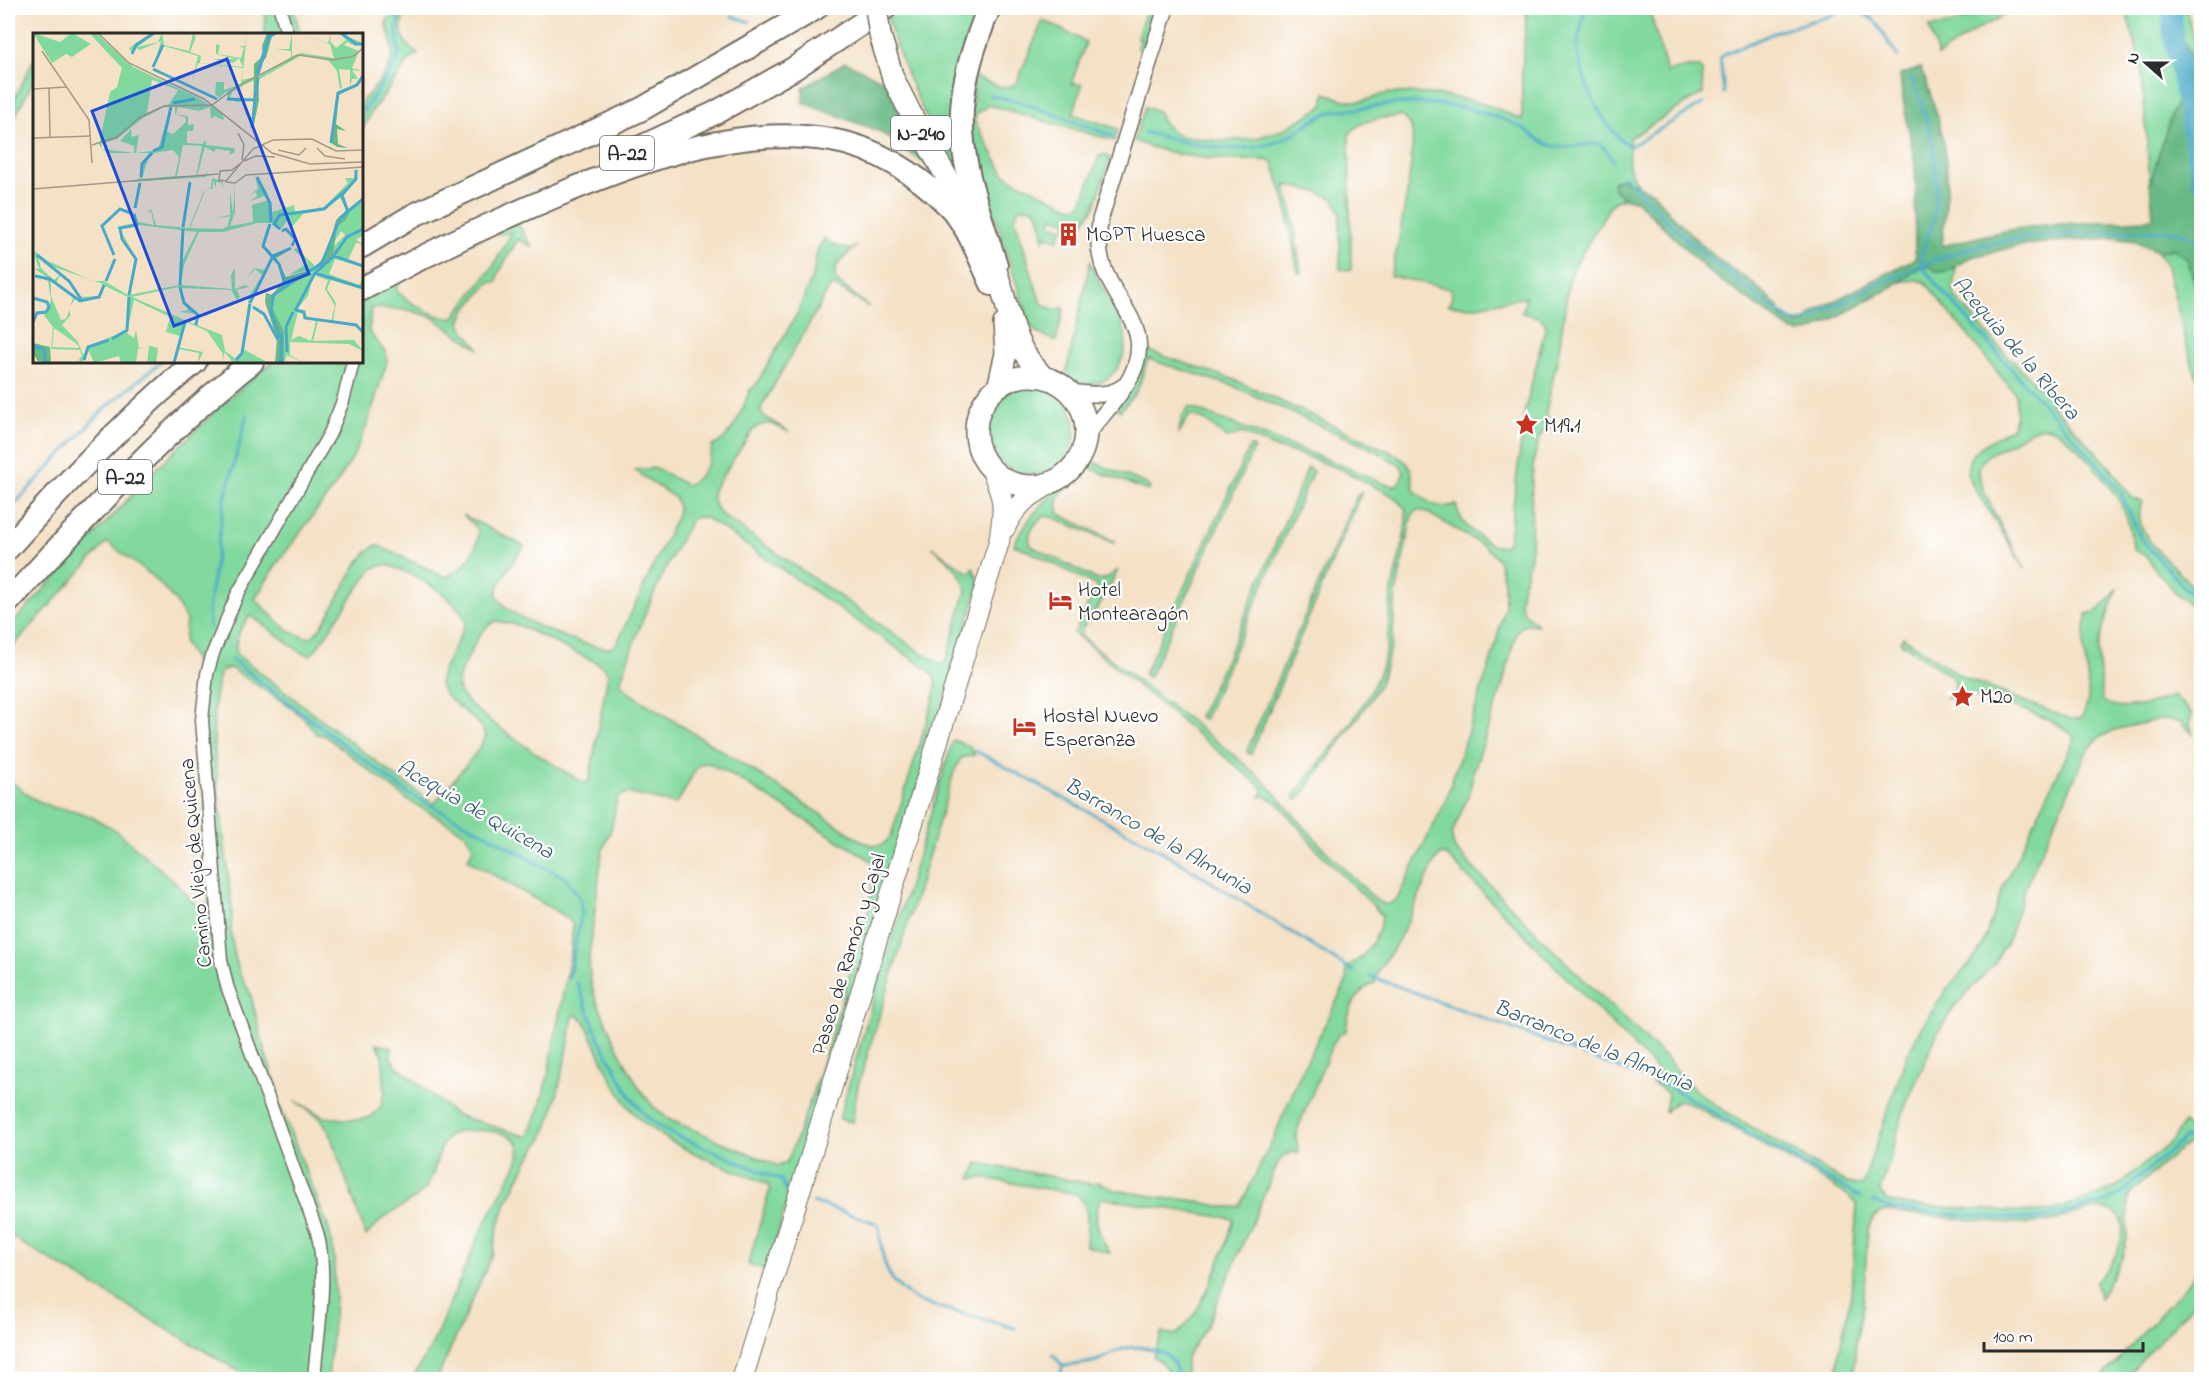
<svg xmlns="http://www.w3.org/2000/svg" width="2209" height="1387" font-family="'Indie Flower',sans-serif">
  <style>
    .green { fill: #81d99e; stroke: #568264; stroke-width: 1.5; fill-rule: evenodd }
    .forest { fill: #68b985; stroke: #4a7258; stroke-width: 1.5 }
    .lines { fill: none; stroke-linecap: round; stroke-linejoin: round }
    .stream { stroke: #48aac8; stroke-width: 3 }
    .river { stroke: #48aac8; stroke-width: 20 }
    .minor-casing { stroke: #716b61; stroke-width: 15 }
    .tertiary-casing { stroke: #716b61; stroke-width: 18 }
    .primary-casing { stroke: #716b61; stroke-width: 22 }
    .trunk-casing { stroke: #716b61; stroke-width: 24 }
    .motorway-casing { stroke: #716b61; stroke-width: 26 }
    .minor { stroke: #fff; stroke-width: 12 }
    .tertiary { stroke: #fff; stroke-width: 15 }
    .primary { stroke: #fff; stroke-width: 20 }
    .trunk { stroke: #fff; stroke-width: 21 }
    .motorway { stroke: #fff; stroke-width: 22 }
    .trunk-bridge-casing { stroke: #716b61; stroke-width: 24; stroke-linecap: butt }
    .trunk-bridge { stroke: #fff; stroke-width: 21 }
    .labels { text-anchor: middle; stroke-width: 4.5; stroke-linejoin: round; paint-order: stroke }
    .shield { fill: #fff; stroke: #6b6b6b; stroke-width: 1.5 }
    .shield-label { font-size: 20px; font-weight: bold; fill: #2b2b2b }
    .poi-label { font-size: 21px; fill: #2b2b2b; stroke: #fff; text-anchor: start }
    .street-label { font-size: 21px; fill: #2b2b2b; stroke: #fff }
    .water-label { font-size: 22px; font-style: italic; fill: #375e6a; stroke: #fff }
    .inset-river { fill: none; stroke: #48aac8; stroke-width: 3 }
    .inset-road { fill: none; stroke: #a49888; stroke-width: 1.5 }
    .view { fill: #1d4ed8; fill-opacity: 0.15; stroke: #1d4ed8; stroke-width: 3 }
    .inset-edge { fill: none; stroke: #2b2b2b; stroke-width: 3 }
  </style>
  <rect width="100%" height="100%" fill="#fff"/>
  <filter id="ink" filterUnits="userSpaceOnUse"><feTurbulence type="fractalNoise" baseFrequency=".0167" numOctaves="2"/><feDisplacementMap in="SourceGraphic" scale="12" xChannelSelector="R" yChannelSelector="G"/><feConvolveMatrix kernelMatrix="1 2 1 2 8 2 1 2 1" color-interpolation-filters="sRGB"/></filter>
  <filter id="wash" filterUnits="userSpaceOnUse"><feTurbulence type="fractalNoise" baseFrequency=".008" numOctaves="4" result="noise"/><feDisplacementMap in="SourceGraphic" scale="24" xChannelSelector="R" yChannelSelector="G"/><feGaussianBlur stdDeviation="1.35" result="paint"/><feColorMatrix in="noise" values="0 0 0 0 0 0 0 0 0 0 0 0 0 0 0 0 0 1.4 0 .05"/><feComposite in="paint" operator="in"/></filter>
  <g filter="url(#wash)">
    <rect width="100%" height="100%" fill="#f4e1c6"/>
    <path class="green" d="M 265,8 L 294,8 L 300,34 L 265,34 Z
      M 394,8 L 413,8 C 402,11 399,29 404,39 C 406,45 413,50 418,54 L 410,59 L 372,111 L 362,131 L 362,101 C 371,93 391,69 392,57 C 394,45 389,34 386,23 Z
      M 898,8 L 979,8 L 962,180 C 928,127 904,76 887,16 Z
      M 1147,8 L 1156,8 L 1142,52 L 1137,48 L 1141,39 L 1137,37 Z
      M 1527,8 L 1667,8 L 1650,12 L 1667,72 L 1687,67 L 1698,67 L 1702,71 L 1703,93 L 1630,138 C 1628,156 1626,170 1638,185 L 1620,178 L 1614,189 L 1624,198 L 1615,201 L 1610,206 L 1574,267 L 1569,280 L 1558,356 L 1546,411 L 1551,428 L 1542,432 C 1525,472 1535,516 1530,558 C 1528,567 1519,597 1520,603 C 1522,613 1531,619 1538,625 L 1526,624 L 1519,629 L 1515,637 L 1502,687 L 1474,770 L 1469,794 L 1453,831 L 1452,839 L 1455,849 L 1555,952 L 1667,1059 L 1694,1089 L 1723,1110 L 1847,1183 L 1862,1186 L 1905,1060 L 1919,1031 L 1946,990 L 1976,956 L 1982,946 L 2004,885 L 2075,738 C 2058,719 1999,699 1973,696 C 1964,695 1955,697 1946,698 C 1953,691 1958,687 1953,677 L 1900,642 L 1903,637 L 1964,678 L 2070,719 L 2081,718 C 2095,698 2085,671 2084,648 C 2084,637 2086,625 2087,614 C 2102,612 2108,600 2117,588 L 2103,628 L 2098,649 L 2102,700 C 2122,716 2153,702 2175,696 L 2192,714 L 2190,723 L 2193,734 L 2180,721 L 2161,719 L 2114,730 L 2097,739 L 2086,753 L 2025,888 L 2008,940 L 1994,964 L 1955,1006 L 1938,1032 L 1905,1107 L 1880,1191 L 1887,1201 L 1904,1205 L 2028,1212 L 2053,1210 L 2094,1197 L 2116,1187 L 2171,1142 L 2183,1123 L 2189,1130 L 2201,1137 L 2201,1148 L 2190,1144 L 2181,1148 L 2130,1193 L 2128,1204 L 2127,1239 L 2122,1258 L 2100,1298 L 2095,1282 C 2100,1276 2107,1271 2110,1265 C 2118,1252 2130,1225 2117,1214 C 2100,1200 2065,1219 2046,1222 C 2029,1225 2012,1223 1996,1222 C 1959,1219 1922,1215 1885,1211 C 1874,1214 1872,1219 1868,1230 L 1863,1306 L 1856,1341 L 1853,1379 L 1836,1379 L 1839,1353 L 1851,1294 L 1857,1204 L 1847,1195 L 1811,1172 L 1688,1102 C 1676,1099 1672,1104 1665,1112 L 1668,1094 L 1661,1088 L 1652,1083 L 1657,1076 L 1657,1070 L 1447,856 L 1441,854 L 1434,863 L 1408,921 L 1394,948 L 1379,969 L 1375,983 C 1357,989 1347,1012 1346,1031 L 1338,1035 L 1330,1050 L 1298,1128 L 1296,1138 L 1299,1152 C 1288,1152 1285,1154 1278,1163 L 1207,1326 L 1186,1357 L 1186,1379 L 1169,1379 C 1169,1368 1162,1363 1153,1357 L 1162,1332 L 1175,1335 C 1201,1319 1225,1249 1234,1219 L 1102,1198 C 1090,1214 1100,1239 1110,1253 L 1086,1246 C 1086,1228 1092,1206 1076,1194 L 982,1178 L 971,1179 L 978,1163 L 1092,1184 L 1099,1182 L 1115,1190 L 1171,1199 C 1194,1196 1217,1211 1240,1206 L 1273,1139 L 1299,1077 L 1347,980 C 1347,977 1346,974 1346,971 C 1347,965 1352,964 1356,961 C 1368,953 1381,931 1382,916 L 1374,906 L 1320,853 L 1278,803 L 1266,796 L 1260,797 L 1264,789 L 1074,633 L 1097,586 L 1029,551 L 1014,545 C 1030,508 1066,486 1088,453 L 1091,461 L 1146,484 L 1150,488 L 1148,491 L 1089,468 C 1073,477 1052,495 1059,514 L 1115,542 L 1113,543 L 1055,518 L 1045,516 C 1034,523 1026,533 1031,546 L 1098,580 L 1107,578 L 1118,570 L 1099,606 L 1083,627 L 1080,635 L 1234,755 L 1266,783 L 1324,849 L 1377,901 C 1386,906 1389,905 1397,899 L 1445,802 L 1494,651 L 1505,605 L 1504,581 L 1498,559 L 1484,546 L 1428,513 L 1419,510 L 1412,515 L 1396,594 L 1392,644 L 1381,681 L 1369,702 L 1299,799 L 1296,800 L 1295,794 C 1326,753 1372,706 1385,655 C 1390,633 1388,609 1393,586 C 1397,562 1408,534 1406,509 L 1393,496 L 1340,469 L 1296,453 L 1276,448 L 1242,433 L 1226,438 C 1215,428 1206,418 1190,415 L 1178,434 L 1182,417 L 1189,407 L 1339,464 L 1385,484 L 1394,486 L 1399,483 L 1404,472 L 1400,465 L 1378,452 L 1233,386 L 1148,359 L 1137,391 L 1120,411 L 1116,408 L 1145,350 L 1235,380 L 1393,453 C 1416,468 1410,467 1414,490 C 1427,502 1439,512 1456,504 C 1460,527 1476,534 1494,546 L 1505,546 L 1509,539 L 1525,411 L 1546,325 L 1541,318 L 1522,313 L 1526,297 L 1472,307 L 1448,305 L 1452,298 L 1451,289 L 1390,276 C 1397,254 1418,145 1411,127 C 1409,123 1405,119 1402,116 C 1383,118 1360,118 1349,135 L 1351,270 L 1340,269 L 1340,212 L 1334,199 L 1318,192 L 1285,185 L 1292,211 L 1301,273 L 1298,273 L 1285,200 L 1273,163 L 1267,160 C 1219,161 1180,159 1134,141 L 1145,107 L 1158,111 L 1162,121 L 1178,136 L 1220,141 L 1253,139 L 1283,130 L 1323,106 L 1325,93 C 1336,97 1349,103 1361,101 C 1371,100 1381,93 1392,93 C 1436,92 1483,99 1522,120 L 1522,71 Z
      M 1988,8 L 2018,8 L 1974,31 L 1938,56 L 1929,27 C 1951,26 1969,18 1988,8 Z
      M 2125,8 L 2166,8 L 2180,95 L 2172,112 L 2150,183 L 2141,64 Z
      M 2176,8 L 2186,8 L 2190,26 L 2201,57 L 2201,90 C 2194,64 2176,33 2176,8 Z
      M 1043,20 L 1086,42 L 1071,84 L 1074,83 L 1082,85 L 1073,114 L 1118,129 L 1115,141 L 989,105 L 976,113 L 975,122 L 1003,172 L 1013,180 L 1069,206 L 1077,207 L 1082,203 L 1099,156 L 1105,154 L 1110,158 L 1095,207 L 1076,232 L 1065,228 L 1067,222 L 1053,217 L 1051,224 L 1063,228 L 1058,241 L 1046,235 L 1043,242 C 1042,225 1042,200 1018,209 L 1015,219 L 1040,301 C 1047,309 1053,310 1064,308 L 1056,341 L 1037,333 L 1030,325 L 977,161 L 970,126 L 975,77 C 989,81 1002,92 1016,84 Z
      M 34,59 L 34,79 L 8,131 L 8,112 Z
      M 517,222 L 532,247 L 518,239 L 498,274 L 497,282 L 490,282 L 464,312 L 460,323 C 464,334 474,339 479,349 L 432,317 L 409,310 L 371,308 L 369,332 L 386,353 L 387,362 L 367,425 L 353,457 L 335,486 L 276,565 L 255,599 C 271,614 289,639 312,637 C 336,615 350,558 377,545 L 445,577 C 464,571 480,549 478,529 L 463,515 L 524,546 C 517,557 496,583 497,594 C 499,616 591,650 611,648 L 617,643 L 677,515 L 678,507 L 675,498 L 634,470 L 656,468 L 686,485 C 701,480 711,462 712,446 C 733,438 743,409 750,389 L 754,388 L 797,314 L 813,275 L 817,251 L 824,238 L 832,244 L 851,250 L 857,246 C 846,256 830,265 836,280 L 869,307 L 835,286 L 830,287 L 761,408 L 762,415 L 789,432 C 773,425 767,418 752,431 L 713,490 C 710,501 716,508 723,516 L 922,653 L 941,664 L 946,661 L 966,591 C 964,572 946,559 932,547 L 969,573 L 973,568 L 978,578 L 979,586 L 862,968 L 794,1178 L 767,1270 L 748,1264 L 770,1189 L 767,1184 C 725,1165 656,1144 628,1106 C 610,1081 598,1049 584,1020 L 576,1015 L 573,1017 L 568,1048 L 553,1112 L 543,1138 L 528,1160 L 506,1204 L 498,1227 L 493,1253 L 437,1379 L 412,1379 L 432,1345 L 479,1235 L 516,1165 C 520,1156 523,1143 511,1137 C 500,1130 459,1127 449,1136 C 436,1148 437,1172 427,1186 C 417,1201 396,1208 382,1219 C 377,1224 372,1230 366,1236 L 329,1131 L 321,1119 L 294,1100 L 324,1117 L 356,1120 L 371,1117 L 381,1106 L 385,1091 L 382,1053 L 376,1044 L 392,1047 L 391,1058 L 396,1065 L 456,1115 L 528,1137 L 540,1107 L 548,1075 L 571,951 L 573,925 L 568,918 L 468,860 L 473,847 L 465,833 L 408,800 L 324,735 L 316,734 C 307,713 253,683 232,669 L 229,668 L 221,671 C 207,712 216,762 220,804 C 224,840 228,875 232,910 L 231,933 L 234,953 L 240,975 L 250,992 L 266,1056 L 279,1091 L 274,1091 L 329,1229 L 334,1256 L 335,1300 L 328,1379 L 252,1379 L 8,1235 L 8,779 L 32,798 L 54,808 L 72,810 L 90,816 L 117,831 L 176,883 L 198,907 L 203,906 L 209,900 L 212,890 L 199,732 L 201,676 L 198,665 L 184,643 L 186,620 L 176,602 L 155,578 L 107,542 L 8,652 L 8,628 L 158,467 L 230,397 L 273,362 L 362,362 L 362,294 L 454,237 ZM 512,232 L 492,268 L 453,318 C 439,320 407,302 397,291 L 397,286 L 406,275 L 456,248 L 487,236 ZM 697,517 L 706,518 L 723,529 L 930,671 C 939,682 936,688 933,701 L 891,836 C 882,848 877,847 863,842 L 762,776 L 629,693 L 620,683 C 638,626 662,571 692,519 ZM 387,565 C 411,572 460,598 466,623 L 441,674 L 440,685 L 446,696 L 479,724 L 486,736 L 476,753 L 434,804 L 391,773 L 236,654 C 234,640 241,625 251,616 L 302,653 L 310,655 L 315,651 L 369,572 L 378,566 ZM 496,621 L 518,625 L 595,662 L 605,668 L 608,674 L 589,781 L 585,783 C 565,774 465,708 459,691 C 455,678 465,662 471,652 C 477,638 483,627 496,621 ZM 708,763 L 730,774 L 872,861 C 877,896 857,949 847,983 C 829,1043 811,1104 787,1162 L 778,1166 L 668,1119 L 653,1106 L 639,1088 L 617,1047 L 595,997 L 590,979 L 589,958 L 602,853 L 612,826 L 617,798 L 627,793 L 675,804 C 687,792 689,776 700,764 Z
      M 2174,249 L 2187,258 L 2201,303 L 2201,387 L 2192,364 L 2166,263 L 2157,251 Z
      M 1090,262 C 1095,273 1100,285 1107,296 C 1113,307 1120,316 1124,329 C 1131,352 1115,385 1088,384 C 1081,383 1072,380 1065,378 Z
      M 1929,266 C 1939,273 1946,273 1956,267 L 1953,287 L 1955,297 L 2000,348 L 2038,386 L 2046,388 L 2052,405 L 2110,467 L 2132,498 L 2142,501 C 2131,528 2157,551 2175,568 C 2184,577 2192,587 2201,595 L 2201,612 L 2180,597 L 2158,573 L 2146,556 L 2134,550 C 2131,535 2129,520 2122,506 C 2112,487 2065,424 2042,427 C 2031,429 2019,438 2009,444 C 1998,451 1982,454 1979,469 C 1976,486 2015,550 2025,569 L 1970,481 C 1959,451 1991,441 2012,428 L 2016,414 L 2016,395 L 1925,282 L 1917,280 L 1899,282 L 1920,268 Z
      M987 430a44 44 0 1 1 88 0a44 44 0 1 1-88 0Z
      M 1250,446 L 1254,448 L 1149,678 L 1144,674 Z
      M 1308,467 L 1313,471 L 1204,720 L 1199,717 L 1229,653 Z
      M 1362,491 L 1251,754 L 1249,754 L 1247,751 L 1355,499 Z
      M 953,740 L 970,747 L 975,755 L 961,758 L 954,772 L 858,1086 L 852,1122 L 839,1119 L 881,972 L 903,905 Z
      M 2201,1267 L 2201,1295 L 2124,1379 L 2100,1379 L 2177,1296 Z"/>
    <path class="forest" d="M 2166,8 L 2176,8 L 2178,28 L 2195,66 L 2201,90 L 2201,303 L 2187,258 L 2174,249 L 2157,251 L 2135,241 L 2112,238 L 2064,241 L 2018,246 L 1972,257 L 1948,271 L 1936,271 L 1929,266 L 1920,268 L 1890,288 L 1812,331 L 1800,333 L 1791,330 L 1709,272 L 1636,200 L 1624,198 L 1614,189 L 1613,182 L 1620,178 L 1653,192 L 1670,213 L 1697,240 L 1720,261 L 1749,280 L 1768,297 L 1779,308 L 1781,316 L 1797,324 L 1806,323 L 1809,316 L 1821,308 L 1916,258 C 1912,228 1918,198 1915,168 C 1912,137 1902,106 1900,75 L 1921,68 C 1933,101 1946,136 1947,172 C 1948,197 1944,222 1942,246 C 1970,239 1999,231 2028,227 C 2067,222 2105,223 2144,220 L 2153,217 L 2150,183 L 2172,112 L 2180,95 Z
      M 845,62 L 884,81 L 928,166 L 879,131 L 803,103 L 803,88 Z"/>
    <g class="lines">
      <path class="stream" d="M 1586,8 C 1583,19 1579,32 1578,45 C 1577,72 1605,136 1631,146 L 1704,103
        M 732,16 L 750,22
        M 1912,78 C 1931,128 1941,163 1934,216 C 1932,228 1920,251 1921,260 C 1923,273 1948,297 1957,307 C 2004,362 2052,414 2101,467 L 2120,491 L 2141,539 L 2184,587 L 2202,602
        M 1724,93 L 1720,58 L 1726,53 L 1779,31 L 1845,11 L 1852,11 L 1865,14 L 1875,21 L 1898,57
        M 989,95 L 1018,101 L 1113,136
        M 362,113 L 396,64 L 399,55 L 397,31 L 400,8
        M 1144,132 C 1187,143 1235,158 1279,141 C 1297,134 1312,118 1331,112 C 1339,109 1349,110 1358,109 C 1377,106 1394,103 1412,103 C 1449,103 1486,111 1519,126 C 1531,132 1536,141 1550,145 C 1566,150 1583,144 1600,144 L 1607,151 L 1613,161
        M 1624,176 L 1685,238 L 1762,300 L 1791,320 L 1798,322 L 1806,320 C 1874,287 1939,250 2015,239 C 2063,232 2113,233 2161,230 L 2180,232 L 2202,242
        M 8,511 L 104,409 L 161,362
        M 210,629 L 208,612 L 224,502 L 247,414
        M 231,659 L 409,794 L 488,835 L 541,866 L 565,877 L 580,898 L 582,910 L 569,977
        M 976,751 L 1165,853 L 1353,971
        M 1370,976 L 1668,1086 L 1860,1197
        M 577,983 L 600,1041 L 630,1096 L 647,1117 L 668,1132 L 781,1180 L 787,1192
        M 813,1202 L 876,1223 L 879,1226 C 883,1264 885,1283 920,1302 L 1015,1328
        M 1873,1202 L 1893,1209 L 1993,1217 L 2040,1219 L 2105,1202 L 2121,1193 L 2185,1138 L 2202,1143
        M 1052,1354 L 1063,1366
        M 1063,1366 C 1074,1365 1085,1364 1096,1361 C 1106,1358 1115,1350 1126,1348 C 1147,1345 1181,1352 1176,1380
        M 1058,1380 L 1063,1366"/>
      <path class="river" d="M 2171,8 L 2173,35 L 2202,181"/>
    </g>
  </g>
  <g filter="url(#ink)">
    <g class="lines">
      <defs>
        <path id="minor" d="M 280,8 L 287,34
          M 314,1380 C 317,1333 329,1277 317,1232 L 227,986 L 221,960 L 202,720 L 207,674 L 213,653 L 237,595 L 330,433 L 343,401 L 353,362"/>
        <path id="tertiary" d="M 1071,392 C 1089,394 1109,398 1125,385
          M 1087,435 C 1101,416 1120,398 1131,376 C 1155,328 1116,306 1103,266 C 1098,251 1098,236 1100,220 L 1166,8"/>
        <path id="primary" d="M 1005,528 C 1016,504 1028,497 1050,484
          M 742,1380 L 999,542 C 1004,508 1006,503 992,471"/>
        <path id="trunk" d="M 880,35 L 893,78 L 916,124 L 977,229
          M 993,263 C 1005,290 1007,321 1021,347 C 1026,358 1035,367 1043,377
          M976 431a55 55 0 1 1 110 0a55 55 0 1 1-110 0Z
          M 999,384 L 1006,353 L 1004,324"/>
        <path id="motorway" d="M 989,8 C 976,40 964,74 962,109 C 959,163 980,215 996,265
          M 615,159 L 715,113 L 793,69 L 885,8
          M 362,246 L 414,215 L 642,109 L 816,8
          M 362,289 C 426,254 491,223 558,195 C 642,160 739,124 831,140 C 875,147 917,174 948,205 C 969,226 979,258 992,284
          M 8,548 C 66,482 127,418 195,362
          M 8,602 C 86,518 162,433 252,362"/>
      </defs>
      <use href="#minor" class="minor-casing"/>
      <use href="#tertiary" class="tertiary-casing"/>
      <use href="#primary" class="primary-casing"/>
      <use href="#trunk" class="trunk-casing"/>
      <use href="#motorway" class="motorway-casing"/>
      <use href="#minor" class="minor"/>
      <use href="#tertiary" class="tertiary"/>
      <use href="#primary" class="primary"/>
      <use href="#trunk" class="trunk"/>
      <use href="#motorway" class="motorway"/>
      <defs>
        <path id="trunk-bridge" d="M 876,8 L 880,35"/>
      </defs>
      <use href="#trunk-bridge" class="trunk-bridge-casing"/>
      <use href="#trunk-bridge" class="trunk-bridge"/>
    </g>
  </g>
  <defs>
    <symbol id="building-bare" viewBox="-9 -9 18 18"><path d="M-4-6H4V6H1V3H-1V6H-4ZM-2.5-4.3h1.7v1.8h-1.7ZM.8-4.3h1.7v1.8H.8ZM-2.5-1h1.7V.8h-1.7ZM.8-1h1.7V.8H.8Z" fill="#c8321e" stroke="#fff" stroke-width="2.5" paint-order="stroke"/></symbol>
    <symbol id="sight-bare" viewBox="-9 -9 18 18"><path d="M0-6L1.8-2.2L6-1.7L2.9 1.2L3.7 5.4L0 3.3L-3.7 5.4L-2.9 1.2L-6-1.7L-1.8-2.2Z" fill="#c8321e" stroke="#fff" stroke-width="2.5" paint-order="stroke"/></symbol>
    <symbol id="hotel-bare" viewBox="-9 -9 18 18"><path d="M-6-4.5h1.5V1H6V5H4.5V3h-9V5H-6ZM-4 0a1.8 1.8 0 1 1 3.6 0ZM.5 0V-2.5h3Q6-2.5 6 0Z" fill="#c8321e" stroke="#fff" stroke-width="2.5" paint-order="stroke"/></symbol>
  </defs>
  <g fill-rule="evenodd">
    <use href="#building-bare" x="1052" y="218" width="33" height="33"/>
    <use href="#sight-bare" x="1510" y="408" width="33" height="33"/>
    <use href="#hotel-bare" x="1044" y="584" width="33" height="33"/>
    <use href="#sight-bare" x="1946" y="680" width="33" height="33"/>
    <use href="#hotel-bare" x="1008" y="710" width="33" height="33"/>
  </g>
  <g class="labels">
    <g class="shield">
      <rect x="891" y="116" width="60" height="34" rx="4.5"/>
      <rect x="600" y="136" width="54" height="34" rx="4.5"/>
      <rect x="98" y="460" width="54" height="34" rx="4.5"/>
    </g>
    <g class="shield-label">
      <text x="921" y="140">N-240</text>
      <text x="627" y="160">A-22</text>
      <text x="125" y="484">A-22</text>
    </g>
    <g class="poi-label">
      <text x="1086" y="241">MOPT Huesca</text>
      <text x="1544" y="432">M19.1</text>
      <text x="1078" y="596">Hotel<tspan x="1078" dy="24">Montearagón</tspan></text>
      <text x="1980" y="703">M20</text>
      <text x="1043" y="722">Hostal Nuevo<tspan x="1043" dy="24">Esperanza</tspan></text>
    </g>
    <g class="street-label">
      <text transform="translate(195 863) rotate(-95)" y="7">Camino Viejo de Quicena</text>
      <text transform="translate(848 954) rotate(-73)" y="7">Paseo de Ramón y Cajal</text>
    </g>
    <g class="water-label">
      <text transform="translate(2017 347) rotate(49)" y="8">Acequia de la Ribera</text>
      <text transform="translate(476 808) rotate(30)" y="8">Acequia de Quicena</text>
      <text transform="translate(1159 835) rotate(30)" y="8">Barranco de la Almunia</text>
      <text transform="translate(1594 1044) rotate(22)" y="8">Barranco de la Almunia</text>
    </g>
  </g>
  <g transform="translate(33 33)">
    <rect width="330" height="330" fill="#f4e1c6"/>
    <path d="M 0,0 L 27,9 L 39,0 L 58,11 L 39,24 L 33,21 L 19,30 ZM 63,0 L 100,34 L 164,64 L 188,79 L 191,85 L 190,87 L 181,83 L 178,86 L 177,74 L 166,78 L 145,74 L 143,81 L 155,83 L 155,92 L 161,91 L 160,98 L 154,98 L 154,110 L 170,111 L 172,106 L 173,112 L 201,115 L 202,119 L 196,122 L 197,118 L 183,116 L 181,119 L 172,114 L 164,143 L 172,142 L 175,138 L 173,144 L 99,149 L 107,145 L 108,131 L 116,120 L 74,120 L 66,112 L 77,59 L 84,54 L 89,35 L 58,2 ZM 119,47 L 145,57 L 136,71 L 114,80 ZM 142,73 L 142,81 L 152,84 L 153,89 L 140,101 L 132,98 L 139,74 ZM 131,74 L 137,74 L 125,117 L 103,120 L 106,102 L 99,104 L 98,96 L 87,108 L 101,113 L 101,120 L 69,116 L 69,111 L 84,106 L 110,85 ZM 150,112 L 169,113 L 163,143 L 144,143 ZM 140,117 L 146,124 L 142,143 L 109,146 L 115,126 L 121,120 ZM 119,0 L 123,0 L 104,14 L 125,9 L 129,0 L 131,12 L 156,18 L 160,0 L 163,4 L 157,19 L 168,23 L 167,30 L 210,34 L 206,25 L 200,30 L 180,26 L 203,26 L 183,21 L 183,11 L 187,12 L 185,21 L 208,25 L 211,15 L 207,13 L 212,13 L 214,0 L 209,47 L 222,44 L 222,47 L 209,53 L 207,61 L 208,54 L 199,59 L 197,65 L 223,66 L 223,67 L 204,69 L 195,66 L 194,58 L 186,65 L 182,61 L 183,49 L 191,49 L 191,57 L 208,51 L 210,35 L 165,30 L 159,48 L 165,23 L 131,13 L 121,32 L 128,8 L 107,17 L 103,15 L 100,21 L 96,15 ZM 259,0 L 259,23 L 268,20 L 301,25 L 297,11 L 263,0 L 295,10 L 298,0 L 297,8 L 303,15 L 313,7 L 306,0 L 330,10 L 322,13 L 314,9 L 311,12 L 326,18 L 319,35 L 330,38 L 319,37 L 325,46 L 319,46 L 317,53 L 317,37 L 306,36 L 309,55 L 307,56 L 304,38 L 296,28 L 269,22 L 225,47 L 225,43 L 258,24 L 258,18 L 242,16 L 256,16 ZM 330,136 L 324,137 L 324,146 L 310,162 L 315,177 L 330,165 L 330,202 L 323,207 L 330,211 L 323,210 L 315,227 L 330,234 L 302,226 L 296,241 L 326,252 L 330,245 L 330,256 L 298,247 L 294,256 L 303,270 L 300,289 L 324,291 L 330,300 L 323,292 L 285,288 L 280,308 L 321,307 L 330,318 L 316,311 L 257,309 L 257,322 L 271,330 L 254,322 L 251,330 L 247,293 L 238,275 L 242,262 L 278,237 L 256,242 L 275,230 L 261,217 L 263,215 L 281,232 L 280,237 L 301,221 L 300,214 L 312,202 L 308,198 L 300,211 L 304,193 L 314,178 L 311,180 L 313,176 L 307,165 L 291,176 L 270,181 L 259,194 L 254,188 L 248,196 L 241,190 L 225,190 L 190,199 L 166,199 L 151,232 L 148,252 L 199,256 L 198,242 L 202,235 L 202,256 L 212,252 L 216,254 L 204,257 L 207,264 L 204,267 L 198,257 L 147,255 L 153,271 L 166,281 L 164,292 L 189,302 L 192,318 L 203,326 L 209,319 L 216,263 L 229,242 L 222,236 L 214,245 L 221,235 L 231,237 L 239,223 L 218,263 L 210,316 L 236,330 L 200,330 L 192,319 L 189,330 L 190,321 L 174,298 L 153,289 L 145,314 L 170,319 L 165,330 L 166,320 L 146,316 L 140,330 L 147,303 L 133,299 L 137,284 L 101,267 L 94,300 L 101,305 L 103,297 L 106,315 L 118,313 L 125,315 L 123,330 L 114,330 L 116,313 L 105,316 L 103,330 L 88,330 L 86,323 L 61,330 L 56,318 L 51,327 L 46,330 L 47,324 L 41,330 L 49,323 L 47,317 L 18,316 L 20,294 L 11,282 L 18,267 L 15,248 L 0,242 L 14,244 L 0,235 L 6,236 L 0,217 L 15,228 L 60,248 L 71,248 L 95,262 L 102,226 L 84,194 L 105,189 L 121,192 L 118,178 L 113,181 L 118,176 L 115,165 L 123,192 L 156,195 L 172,155 L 178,155 L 179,145 L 190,149 L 189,157 L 189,150 L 183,149 L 183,155 L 180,147 L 180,156 L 172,155 L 170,163 L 197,165 L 170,163 L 157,195 L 189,196 L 195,193 L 197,183 L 179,186 L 164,182 L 179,186 L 197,182 L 197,157 L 200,181 L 202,151 L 202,179 L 197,193 L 220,189 L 219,172 L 235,167 L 231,163 L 218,168 L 224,163 L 223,159 L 216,163 L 225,156 L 222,142 L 234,159 L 239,179 L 261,172 L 262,179 L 286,175 L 284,139 L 286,174 L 290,175 L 315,150 L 312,145 L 321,145 L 322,137 ZM 106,192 L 164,199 L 148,230 L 146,252 L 96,262 L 103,225 L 87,196 ZM 5,223 L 18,233 L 70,251 L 66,263 L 47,264 L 32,243 L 46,265 L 43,264 L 23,250 L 28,241 L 21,247 L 8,235 ZM 280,242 L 295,247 L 292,256 L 302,273 L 298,289 L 272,284 L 271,278 L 263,277 L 275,263 ZM 18,248 L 40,265 L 37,274 L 42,266 L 67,266 L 72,253 L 95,264 L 94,297 L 56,313 L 50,322 L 45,309 L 29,292 L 37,283 L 37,276 L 33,286 L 28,287 L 18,263 ZM 145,254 L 155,277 L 146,279 L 164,281 L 161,291 L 99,264 ZM 265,279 L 283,288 L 278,308 L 266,303 L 258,307 ZM 21,295 L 44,311 L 46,315 L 19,314 Z" fill="#81d99e" fill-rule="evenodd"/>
    <path d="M 234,0 L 239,3 L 233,25 L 225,34 L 226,67 L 220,96 L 221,31 L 230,23 L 229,13 ZM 330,41 L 327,50 L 306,62 L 303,91 L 313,98 L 304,96 L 305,111 L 315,115 L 304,114 L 297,109 L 305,60 L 323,51 ZM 314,178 L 317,178 L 312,188 L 304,193 L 300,224 L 280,237 L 294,220 L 303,187 ZM 236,190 L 230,214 L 240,222 L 259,216 L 243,225 L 253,244 L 278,237 L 243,262 L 238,272 L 251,299 L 251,330 L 242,330 L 244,306 L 232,269 L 233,260 L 239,262 L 251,247 L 245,232 L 229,214 ZM 0,310 L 17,314 L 18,330 L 5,328 L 0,321 Z" fill="#68b985"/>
    <path class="inset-river" d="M 308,0 L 323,11 L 330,11M 99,21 L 103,12 L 121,0M 120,34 L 130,12M 120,36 L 184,66M 224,41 L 237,0M 225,41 L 236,4 L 243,0M 194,66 L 222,67 L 225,45M 140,70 L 162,66M 219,95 L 223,56M 298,110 L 305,60 L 324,52 L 330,43M 120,118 L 129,114 L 138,74M 108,144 L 109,131 L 119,120M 224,144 L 237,170 L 238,189M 102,175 L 107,150M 315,179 L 309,162 L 323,146 L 323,137M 237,191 L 230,213 L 246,231 L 252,251M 150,194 L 157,149M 247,196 L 241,191 L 247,182 L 291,176 L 314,156M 249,198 L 253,196 L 262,206 L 259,213M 4,222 L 36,248 L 48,266M 81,222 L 69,193 L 87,176 L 100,181M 301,223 L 330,233M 283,239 L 299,225 L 314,204 L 330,196M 2,243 L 17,246 L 47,268 L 66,264 L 71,252M 73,248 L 82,226M 147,252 L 150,196M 147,254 L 151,270 L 165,282 L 163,292M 96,262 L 103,226 L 89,206 L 87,195 L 104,192 L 101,181M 0,265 L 14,269 L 16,274 L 13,279 L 4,280 L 0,289M 217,270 L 240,223 L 258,215M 220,274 L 231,281 L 244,305 L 247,300M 263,277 L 271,279 L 272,285 L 323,292 L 330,299M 262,278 L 282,240 L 330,255M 79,306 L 94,297 L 96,264M 0,313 L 11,316 L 12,330M 254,319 L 253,294 L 260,279M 51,327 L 55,314 L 76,307M 203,327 L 209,320 L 217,271M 141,330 L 152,289M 248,330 L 248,305 L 238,280 L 240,262 L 289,230 L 307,185 L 330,166"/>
    <path class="inset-road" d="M 65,0 L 96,30 L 171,66 L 239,120 L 277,131 L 330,129M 9,18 L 56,87 L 59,130M 16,55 L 17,104M 0,56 L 33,54M 205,100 L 211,112 L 209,127M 0,105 L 58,103M 59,112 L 84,104 L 106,85 L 131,73 L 179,72 L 205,53 L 265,22 L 300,27 L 321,23 L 330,15M 284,115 L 292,123 L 312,126M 245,117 L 266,122 L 273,115M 211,128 L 223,123 L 242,124M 208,130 L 199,137 L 187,138 L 186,147 L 193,148 L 220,116 L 240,107 L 279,106 L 303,118 L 330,117M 193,149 L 202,150 L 213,142 L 330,134M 0,156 L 185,141"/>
    <path class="view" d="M 194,26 L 276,241 L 141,293 L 59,78 Z"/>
    <rect width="330" height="330" class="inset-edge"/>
  </g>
  <rect width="2209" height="1387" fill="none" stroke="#fff" stroke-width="30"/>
  <g transform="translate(2146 63) rotate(291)" stroke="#ffffff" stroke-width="4.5" paint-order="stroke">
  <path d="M0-4.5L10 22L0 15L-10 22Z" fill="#2b2b2b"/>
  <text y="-9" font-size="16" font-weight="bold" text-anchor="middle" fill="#2b2b2b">N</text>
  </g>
  <path d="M1984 1342v9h159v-9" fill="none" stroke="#2b2b2b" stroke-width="3"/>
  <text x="1993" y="1342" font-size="18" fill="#2b2b2b" stroke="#ffffff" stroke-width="4.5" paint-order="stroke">100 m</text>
</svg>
